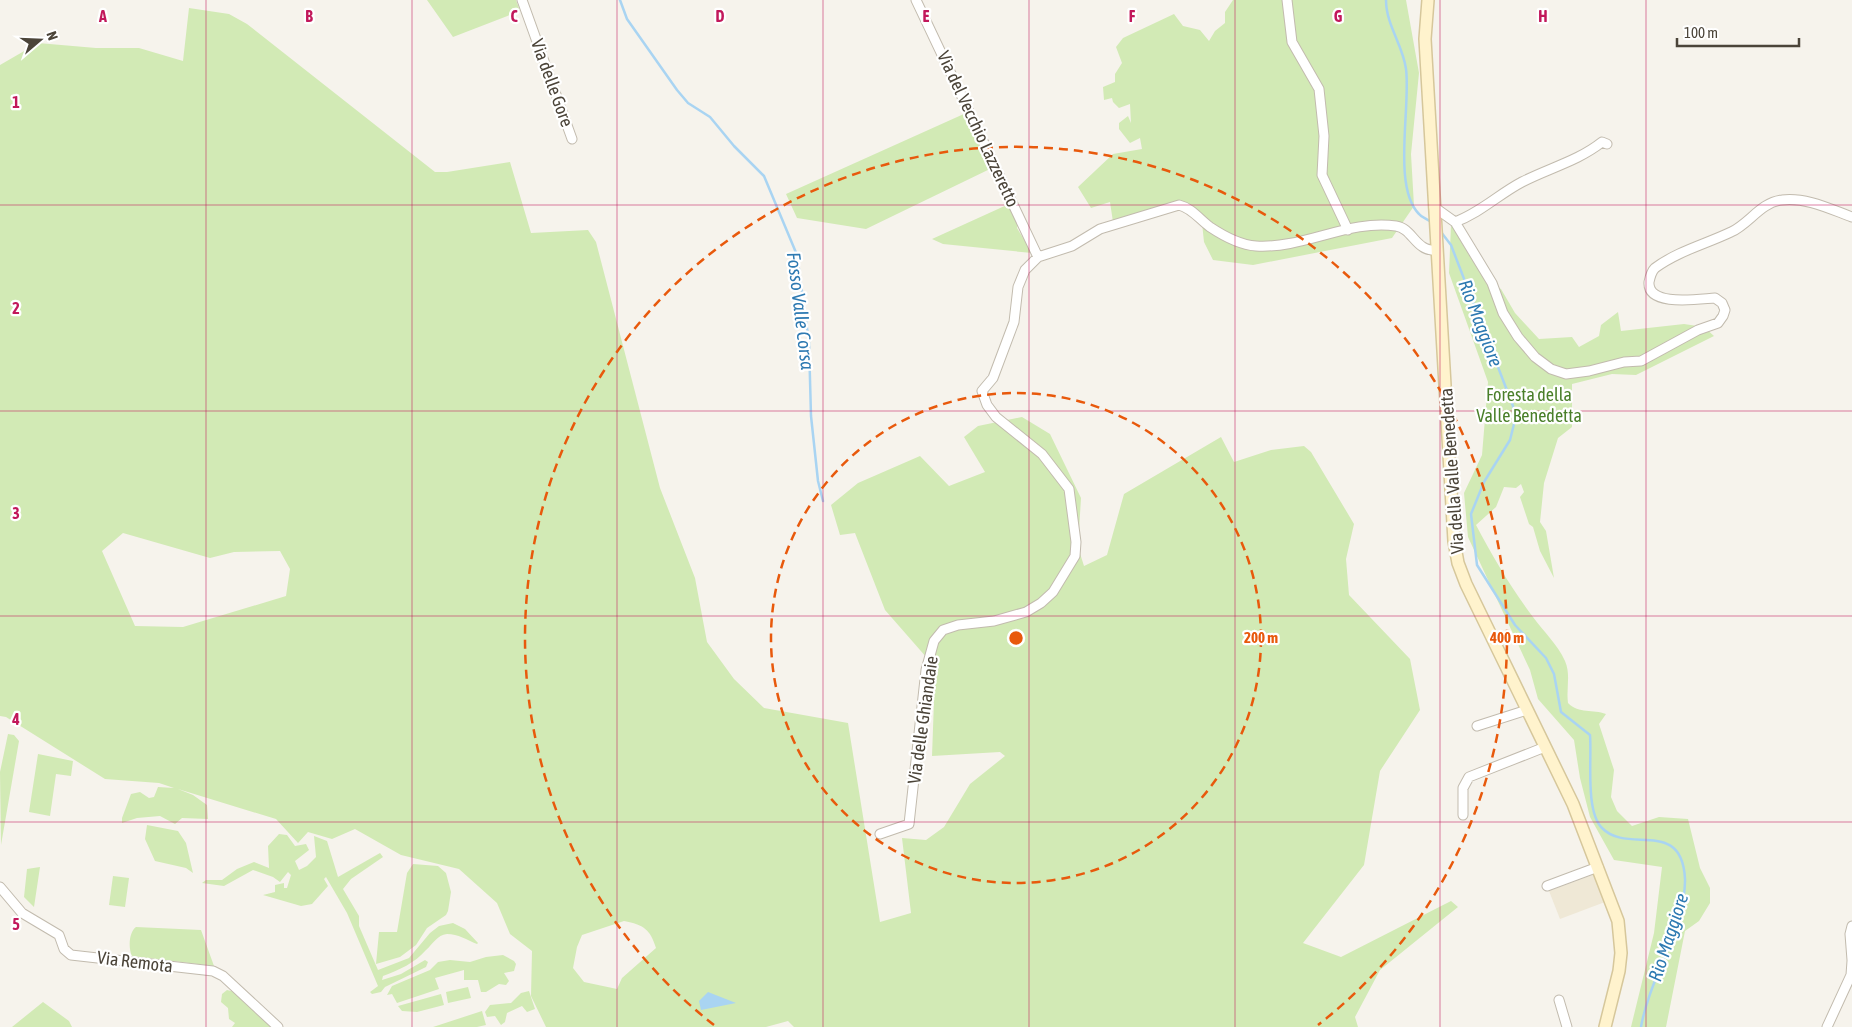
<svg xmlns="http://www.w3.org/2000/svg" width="1852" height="1027" font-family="'Asap Condensed',sans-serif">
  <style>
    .education { fill: #efe8d6 }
    .green { fill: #d2eab5; fill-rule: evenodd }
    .water { fill: #a9d4f2 }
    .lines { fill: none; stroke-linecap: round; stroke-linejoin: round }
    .stream { stroke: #a9d4f2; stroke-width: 2.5 }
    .minor-casing { stroke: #c2bbae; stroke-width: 11 }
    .secondary-casing { stroke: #d6c79b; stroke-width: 14 }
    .minor { stroke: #fff; stroke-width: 9 }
    .secondary { stroke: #fff3cd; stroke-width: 11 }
    .grid { fill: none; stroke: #c2185b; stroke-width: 1; stroke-opacity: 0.55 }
    .ring { fill: none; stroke: #e8590c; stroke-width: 2.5; stroke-dasharray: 9 6 }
    .labels { text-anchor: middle; stroke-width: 4.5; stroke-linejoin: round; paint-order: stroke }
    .street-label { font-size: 18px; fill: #4b4439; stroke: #fff }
    .park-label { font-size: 18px; fill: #4a7f2a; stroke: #fff }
    .water-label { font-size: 19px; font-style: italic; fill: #2e7ab2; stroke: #fff }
    .grid-label { font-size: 16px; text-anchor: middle; font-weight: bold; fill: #c2185b; stroke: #fff; stroke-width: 4.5; stroke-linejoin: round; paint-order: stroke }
    .centre { fill: #e8590c; stroke: #fff; stroke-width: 2.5 }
    .ring-label { font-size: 15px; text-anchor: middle; font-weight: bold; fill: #e8590c; stroke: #fff; stroke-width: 4.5; stroke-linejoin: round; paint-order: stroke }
  </style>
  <rect width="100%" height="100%" fill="#f6f3ec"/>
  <path class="education" d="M 1595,874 L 1605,902 L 1560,919 L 1549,891 Z"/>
  <path class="green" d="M 427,0 L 516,0 L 520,11 L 453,37 Z
    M 1233,0 L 1406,0 L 1419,73 L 1411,154 L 1414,206 L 1392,238 L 1253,265 L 1213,260 L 1204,242 L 1202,223 L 1194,207 L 1178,204 L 1113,222 L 1110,202 L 1091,208 L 1078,187 L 1113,154 L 1142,149 L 1140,138 L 1130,143 L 1119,129 L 1119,123 L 1128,116 L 1131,123 L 1130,104 L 1119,108 L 1113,102 L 1112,98 L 1104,100 L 1103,87 L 1115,82 L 1115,74 L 1122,63 L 1116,47 L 1123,38 L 1174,14 L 1183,26 L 1200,30 L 1209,41 L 1215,31 L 1225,23 L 1225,12 Z
    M 189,8 L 229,14 L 247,24 L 435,172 L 447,172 L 510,162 L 531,233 L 588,230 L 596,242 L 660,488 L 695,578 L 707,642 L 734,679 L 764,708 L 848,723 L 880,922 L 911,913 L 902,838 L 926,840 L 944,827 L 970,784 L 1005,756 L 1000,752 L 932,756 L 934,701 L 927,658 L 885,610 L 855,533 L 840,535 L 831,505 L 858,483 L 920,456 L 949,486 L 985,472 L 964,437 L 978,426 L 1022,417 L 1050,434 L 1081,498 L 1078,547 L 1084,566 L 1107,555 L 1124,494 L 1221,437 L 1234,462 L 1271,450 L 1304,446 L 1311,452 L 1354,524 L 1346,559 L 1349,595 L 1410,659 L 1420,710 L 1380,771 L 1364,865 L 1303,943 L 1341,957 L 1451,901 L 1458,907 L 1380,970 L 1355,1017 L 1358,1027 L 794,1027 L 788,1021 L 766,1027 L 546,1027 L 531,996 L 532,951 L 510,934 L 497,903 L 459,869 L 401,855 L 355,829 L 332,839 L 308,832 L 298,843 L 276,819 L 178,789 L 193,795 L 207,805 L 208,819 L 182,818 L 175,824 L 160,816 L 137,818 L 122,823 L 122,818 L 131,794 L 140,792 L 149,798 L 154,797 L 158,787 L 174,788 L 159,783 L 105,779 L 6,717 L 0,716 L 0,65 L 38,43 L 96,48 L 139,48 L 183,61 ZM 123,533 L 210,558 L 234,552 L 280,551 L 290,569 L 286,596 L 183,627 L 135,626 L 102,551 ZM 624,921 C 644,925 650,929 656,948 L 622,978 L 617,989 L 584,982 L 573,968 L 577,947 L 582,935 Z
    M 966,113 L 992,168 L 866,229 L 797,218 L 786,194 Z
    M 1009,204 L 1019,222 L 1017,228 L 1032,253 L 943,244 L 932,239 Z
    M 1451,225 L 1482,276 L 1501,289 L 1515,313 L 1539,339 L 1572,337 L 1579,347 L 1599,336 L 1601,325 L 1618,312 L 1621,331 L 1684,324 L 1704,327 L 1714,336 L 1636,375 L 1612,374 L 1572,384 L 1572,427 L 1558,438 L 1544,483 L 1540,522 L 1546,531 L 1554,578 L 1540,551 L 1533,527 L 1529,524 L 1520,497 L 1524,492 L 1521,484 L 1516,488 L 1504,487 L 1496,507 L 1476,525 C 1493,557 1511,588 1533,617 C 1543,631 1558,645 1565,661 C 1571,675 1566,688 1568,703 C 1579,714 1593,709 1606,714 L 1599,724 L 1614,770 L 1611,797 L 1617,811 L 1632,826 L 1659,817 L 1688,819 L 1700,868 L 1710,888 L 1710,903 L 1699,921 L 1685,931 L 1666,1027 L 1631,1027 L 1654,933 L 1662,867 L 1614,860 L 1590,817 L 1580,778 L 1574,740 L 1538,699 L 1530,670 L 1468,537 L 1464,493 L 1482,455 L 1488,382 L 1449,273 Z
    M 8,734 L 14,735 L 19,741 L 1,845 L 0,772 Z
    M 38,754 L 73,761 L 71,776 L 56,774 L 50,816 L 29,812 Z
    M 147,825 L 178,831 L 186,843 L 193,873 L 186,868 L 155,861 L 145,839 Z
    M 279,834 L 287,835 L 295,846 L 306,844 L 309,850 L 295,861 L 299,870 L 307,866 L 316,857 L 314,836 L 327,841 L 338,877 L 380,853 L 383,857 L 351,879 L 343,889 L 359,916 L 359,926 L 378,970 L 409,958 L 430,933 L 439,926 L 453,923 L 465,929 L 478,943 L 477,944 C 467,940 458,934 447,934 C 437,935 433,944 426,950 C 415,963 399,970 383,976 L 382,980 L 401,974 L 425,960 L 428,962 L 426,967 L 385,987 L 381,992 L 372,994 L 370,992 L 378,986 L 347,913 L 326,877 L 324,879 L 328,886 L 312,904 L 301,906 L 263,895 L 275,892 L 275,885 L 284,883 L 284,888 L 287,888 L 291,875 L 288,872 L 280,882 L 273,877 L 253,870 L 224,886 L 202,883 L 206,880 L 222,880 L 237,869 L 254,862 L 269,868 L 268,846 Z
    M 413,864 L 438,866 L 446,873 L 451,892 L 448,911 L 446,915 L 427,928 L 416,945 L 400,957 L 376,964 L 379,932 L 397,932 L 407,873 Z
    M 40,867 L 34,907 L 24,897 L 27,869 Z
    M 113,876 L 129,878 L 125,907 L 109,905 Z
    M 136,927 L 201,930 L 214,966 L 132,956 C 128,948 129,932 136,927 Z
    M 503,955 L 514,961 L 516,964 L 514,971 L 504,973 L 509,981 L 506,985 L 499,984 L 486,992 L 481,992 L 478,980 L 464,980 L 464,970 L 435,978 L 439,989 L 397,1003 L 392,994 L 387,995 L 392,986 L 430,970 L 438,962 L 450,960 L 470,962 L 486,957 Z
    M 468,987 L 471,998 L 448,1003 L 446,992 Z
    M 227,990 L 235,992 L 274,1027 L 232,1027 L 235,1023 L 229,1019 L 228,1008 L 221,1002 L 222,994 Z
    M 529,991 L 535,1009 L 527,1012 L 522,1006 L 507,1013 L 505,1022 L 501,1025 L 495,1016 L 487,1017 L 485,1012 L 490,1005 L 511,1003 L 521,993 Z
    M 441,994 L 444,1005 L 417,1012 L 402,1011 L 398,1006 Z
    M 43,1002 L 69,1021 L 72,1027 L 12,1027 Z
    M 482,1011 L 486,1025 L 477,1027 L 433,1027 Z"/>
  <path class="water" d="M 708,992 L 736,1003 L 701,1010 L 699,1001 Z"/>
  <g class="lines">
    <path class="stream" d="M 620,0 L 627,19 L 677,90 L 688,103 L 710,117 L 734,146 L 764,176 L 797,255 L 809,343 L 811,416 L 818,481 L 823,501
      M 1386,0 C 1386,25 1403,45 1406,69 C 1411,106 1392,187 1419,214 C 1422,218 1428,219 1432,223
      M 1441,232 L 1451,245 L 1513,406 L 1514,424 L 1510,440 L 1484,482 L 1471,514 L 1477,565 L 1515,625 L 1546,658 L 1554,674 L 1561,712 L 1590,735 C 1592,758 1585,811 1602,828 C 1628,855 1682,817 1685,879 C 1686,923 1649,980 1641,1027"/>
    <defs>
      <path id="minor" d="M 522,0 L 572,139
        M 916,0 L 1038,257
        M 1287,0 L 1292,42 L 1319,89 L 1324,136 L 1322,175 L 1348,230
        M 1434,207 L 1455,222 L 1492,283 L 1503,313 L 1518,337 L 1535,357 L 1551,369 L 1566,374 L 1589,371 L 1624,362 L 1641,361 L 1698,330 L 1718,323 L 1723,316 L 1725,310 L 1722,303 L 1715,298 C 1698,299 1647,307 1649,282 C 1650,277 1651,272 1655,268 C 1678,251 1706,244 1731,232 C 1749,224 1761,202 1782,200 C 1806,197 1830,209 1852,217
        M 1455,222 C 1480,213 1499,194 1522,182 C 1549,168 1578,161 1602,142 L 1607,144
        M 1477,726 L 1527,710
        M 1463,815 L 1463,788 L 1469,777 L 1545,747
        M 880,834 L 909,824 L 926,670 L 934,641 L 943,630 L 958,625 L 994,621 L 1026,612 L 1041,603 L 1053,592 L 1075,556 L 1076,542 L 1069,489 L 1042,454 L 996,417 L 987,405 L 982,391 L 993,378 L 1014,322 L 1018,287 L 1025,270 L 1038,257 L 1072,246 L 1100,229 L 1179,205 C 1192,208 1200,220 1210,227 C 1222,235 1241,245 1256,246 C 1304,249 1349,219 1396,226 C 1409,228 1413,241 1423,247 C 1427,250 1432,250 1437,251
        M 1547,886 L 1598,867
        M 0,887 L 22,913 L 59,935 L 64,949 L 71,955 L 213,971 L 223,976 L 278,1027
        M 1852,926 L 1850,934 L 1852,960
        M 1559,1000 L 1567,1027
        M 1827,1027 L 1851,975 L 1852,961"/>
      <path id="secondary" d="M 1428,0 L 1425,39 L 1454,541 L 1458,563 L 1466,584 L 1573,804 L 1618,921 L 1621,953 L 1619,971 L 1605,1027"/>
    </defs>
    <use href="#minor" class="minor-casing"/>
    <use href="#secondary" class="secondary-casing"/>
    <use href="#minor" class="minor"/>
    <use href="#secondary" class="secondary"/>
  </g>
  <path class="grid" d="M 206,0 L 206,1027M 412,0 L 412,1027M 617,0 L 617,1027M 823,0 L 823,1027M 1029,0 L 1029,1027M 1235,0 L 1235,1027M 1440,0 L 1440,1027M 1646,0 L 1646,1027M 0,205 L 1852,205M 0,411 L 1852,411M 0,616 L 1852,616M 0,822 L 1852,822"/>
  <g class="ring">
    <circle cx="1016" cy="638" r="245"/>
    <path d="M714 1025A491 491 0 1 1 1318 1025"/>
  </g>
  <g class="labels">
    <g class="street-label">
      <text transform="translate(552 83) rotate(70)" y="6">Via delle Gore</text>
      <text transform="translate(978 129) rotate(65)" y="6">Via del Vecchio Lazzeretto</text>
      <text transform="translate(1452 471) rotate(-94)" y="6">Via della Valle Benedetta</text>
      <text transform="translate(923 720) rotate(-82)" y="6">Via delle Ghiandaie</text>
      <text transform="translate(135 962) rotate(7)" y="6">Via Remota</text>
    </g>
    <g class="park-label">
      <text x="1529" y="401">Foresta della<tspan x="1529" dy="21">Valle Benedetta</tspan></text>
    </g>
    <g class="water-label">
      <text transform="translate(801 311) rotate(83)" y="7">Fosso Valle Corsa</text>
      <text transform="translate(1481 323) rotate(69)" y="7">Rio Maggiore</text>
      <text transform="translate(1668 937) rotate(-72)" y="7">Rio Maggiore</text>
    </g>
  </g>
  <g class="grid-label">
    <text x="103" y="22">A</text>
    <text x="309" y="22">B</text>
    <text x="514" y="22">C</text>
    <text x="720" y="22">D</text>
    <text x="926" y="22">E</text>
    <text x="1132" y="22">F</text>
    <text x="1338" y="22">G</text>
    <text x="1543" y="22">H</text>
    <text x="16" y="108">1</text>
    <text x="16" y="314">2</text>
    <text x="16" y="519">3</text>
    <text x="16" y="725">4</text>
    <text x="16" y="930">5</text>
  </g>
  <circle cx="1016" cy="638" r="8" class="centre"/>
  <g class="ring-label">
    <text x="1261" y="643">200 m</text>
    <text x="1507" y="643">400 m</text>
  </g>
  <g transform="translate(40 40) rotate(71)" stroke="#ffffff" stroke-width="4" paint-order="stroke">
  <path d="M0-4L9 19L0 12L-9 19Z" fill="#4b4439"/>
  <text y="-8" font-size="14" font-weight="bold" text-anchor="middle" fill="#4b4439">N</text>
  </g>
  <path d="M1677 38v8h122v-8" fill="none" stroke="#4b4439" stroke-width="2.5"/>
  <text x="1684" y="38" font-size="15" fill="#4b4439" stroke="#ffffff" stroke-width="4" paint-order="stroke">100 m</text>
</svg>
